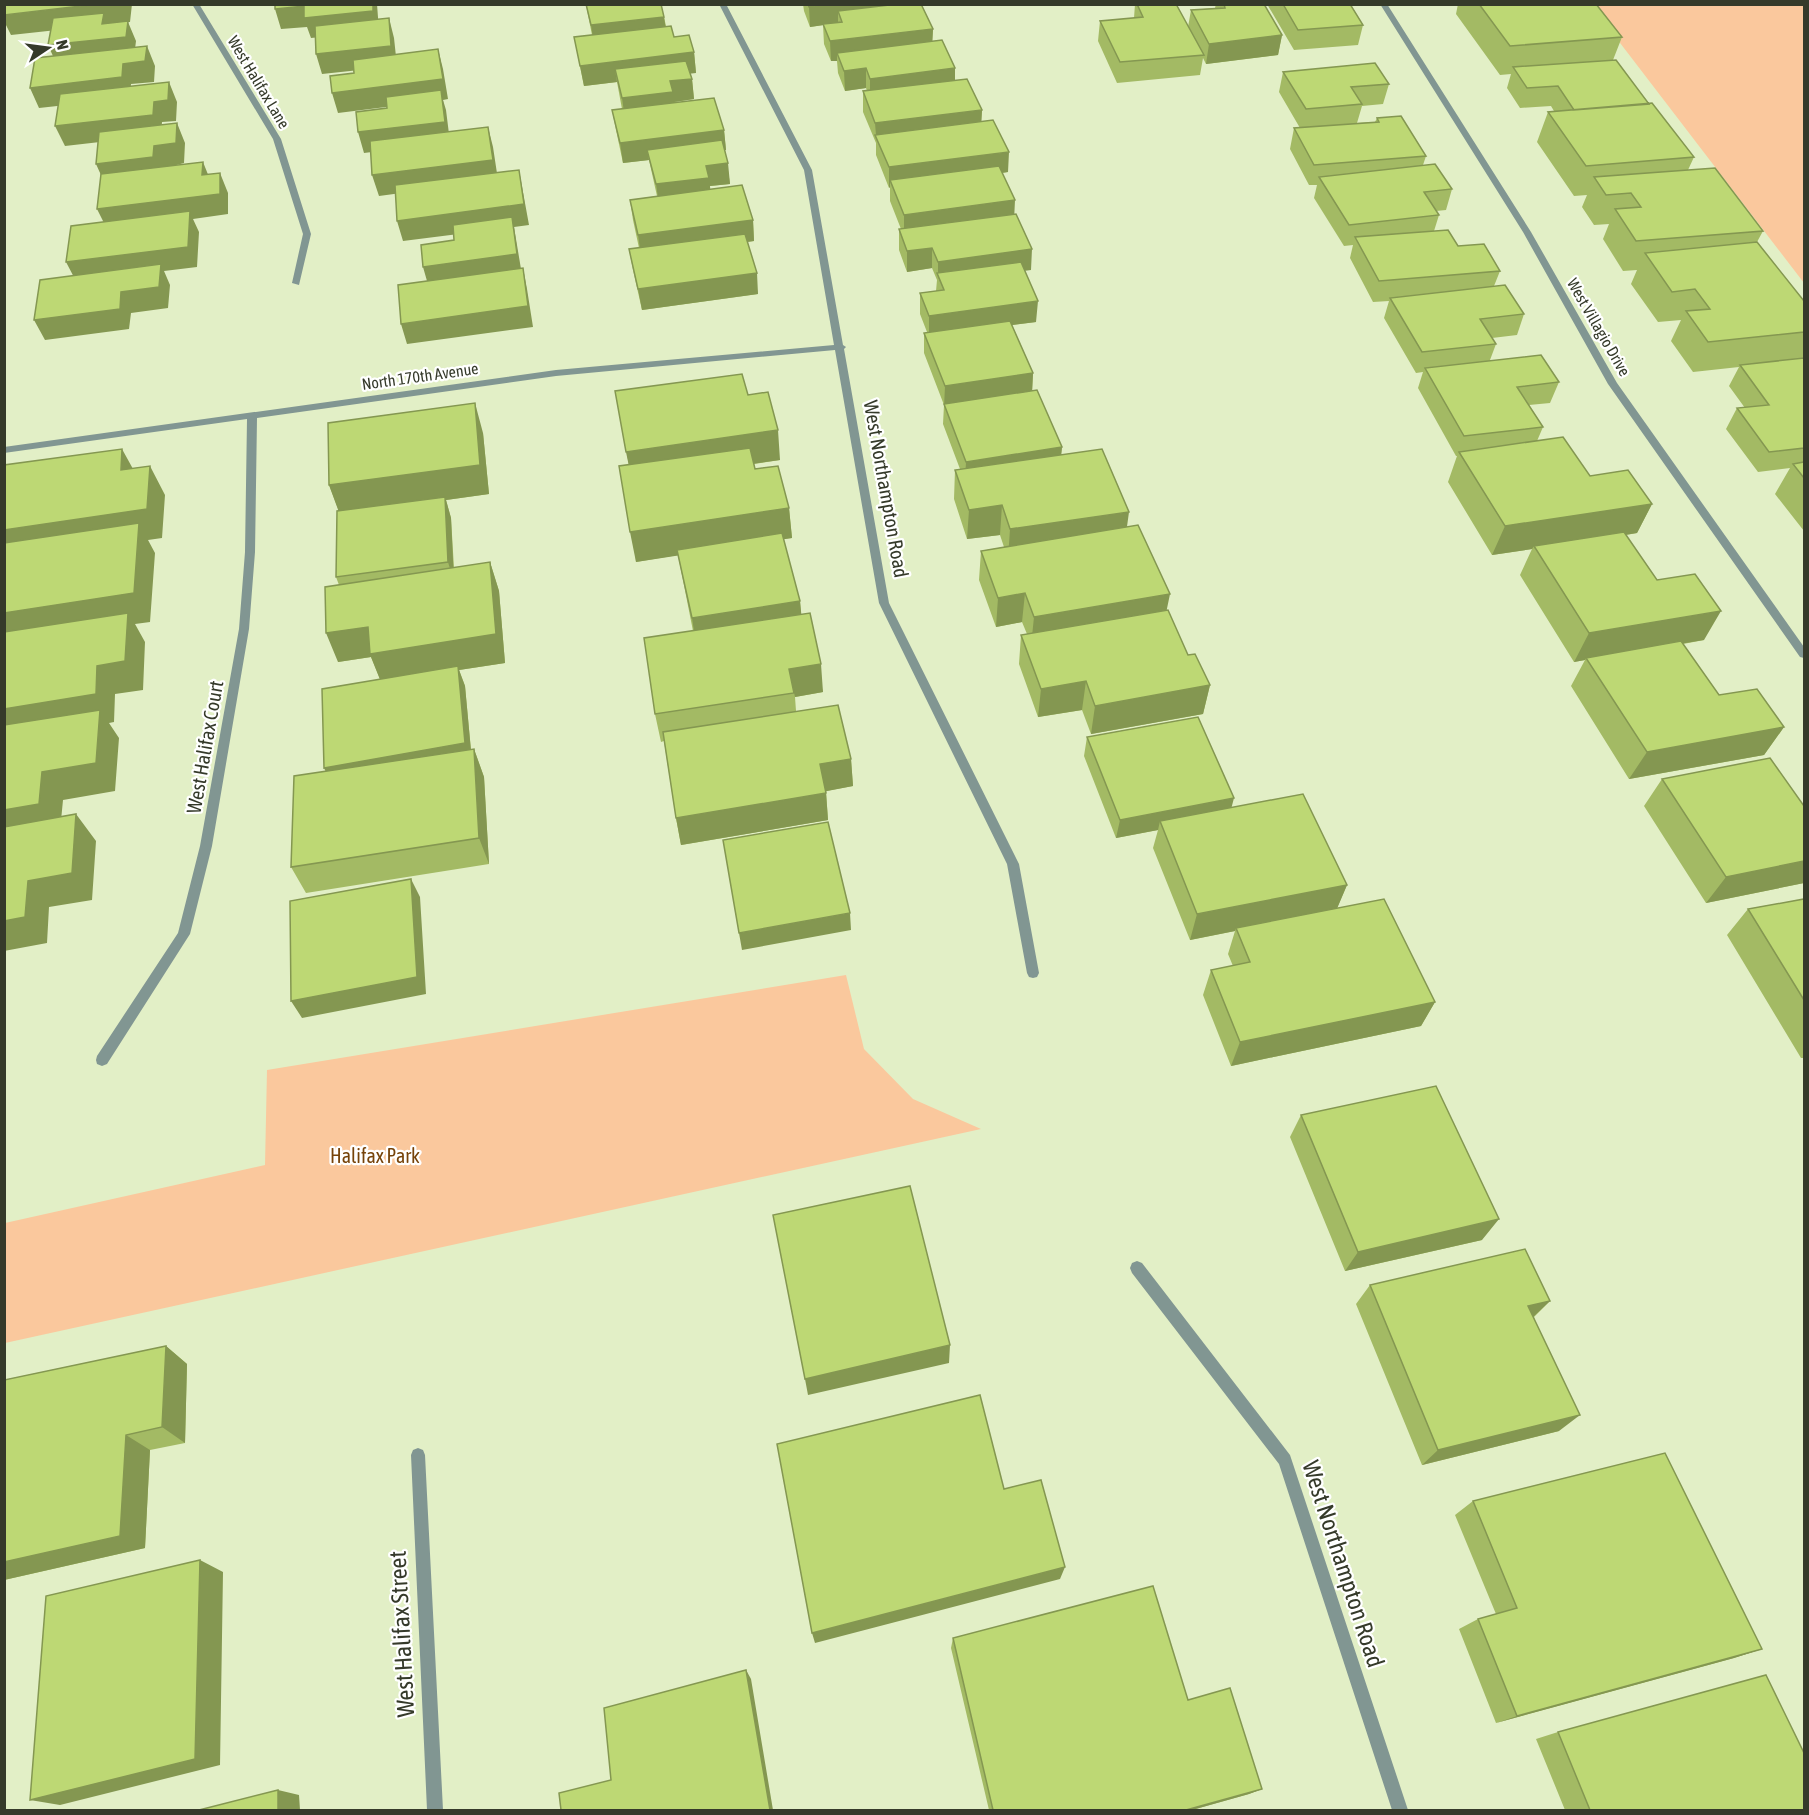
<svg xmlns="http://www.w3.org/2000/svg" width="1809" height="1815" font-family="'Asap Condensed',sans-serif">
  <style>
    .green { fill: #fac89d }
    .lines { fill: none; stroke-linecap: round; stroke-linejoin: round }
    .street { fill: #819692; fill-rule: evenodd }
    .wall { fill: #a3ba64 }
    .shaded-wall { fill: #849751 }
    .building { fill: #bdd874; stroke: #849751; stroke-width: 1.5 }
    .labels { text-anchor: middle; stroke-width: 4.5; stroke-linejoin: round; paint-order: stroke }
    .far-street-label { font-size: 16px; fill: #353a2a; stroke: #fff }
    .street-label { font-size: 20px; fill: #353a2a; stroke: #fff }
    .park-label { font-size: 20px; fill: #764309; stroke: #fff }
    .near-street-label { font-size: 24px; fill: #353a2a; stroke: #fff }
  </style>
  <rect width="100%" height="100%" fill="#e2efc6"/>
  <path class="green" d="M 1591,5 L 1804,5 L 1804,283 Z
    M 846,975 L 864,1049 L 913,1099 L 981,1129 L 5,1343 L 5,1223 L 265,1165 L 267,1070 Z"/>
  <g class="lines">
    <path class="street" d="M 192,4 L 199,4 L 281,139 L 311,234 L 299,285 L 292,283 L 303,234 L 273,139 Z
      M 719,4 L 726,4 L 812,170 L 843,345 L 846,347 L 844,349 L 889,603 L 1019,864 L 1039,973 L 1037,977 L 1033,978 L 1029,977 L 1027,973 L 1007,864 L 879,603 L 835,350 L 556,376 L 257,418 L 255,552 L 249,629 L 212,846 L 190,934 L 107,1064 L 102,1066 L 97,1064 L 96,1060 L 97,1056 L 178,933 L 200,846 L 239,629 L 245,552 L 247,419 L 4,453 L 4,447 L 556,370 L 834,345 L 804,170 Z
      M 1380,4 L 1387,4 L 1531,232 L 1617,383 L 1804,647 L 1804,658 L 1800,657 L 1608,384 L 1523,232 Z
      M 1137,1261 L 1142,1263 L 1290,1455 L 1408,1810 L 1392,1810 L 1279,1464 L 1132,1273 L 1130,1268 L 1132,1263 Z
      M 418,1448 L 423,1450 L 425,1455 L 443,1810 L 427,1810 L 411,1455 L 413,1450 Z"/>
  </g>
  <path class="wall" d="M 572,4 L 661,4 L 664,17 L 666,26 L 674,37 L 694,52 L 696,73 L 690,73 L 692,79 L 694,99 L 674,102 L 724,130 L 726,150 L 725,150 L 730,184 L 710,186 L 710,189 L 753,220 L 754,241 L 747,242 L 758,294 L 642,310 L 633,270 L 629,249 L 639,248 L 633,220 L 630,200 L 657,196 L 649,160 L 623,163 L 616,130 L 612,110 L 622,109 L 617,82 L 584,86 L 574,37 L 592,35 L 586,5 L 572,6 Z
    M 803,4 L 921,4 L 933,29 L 932,42 L 955,68 L 955,80 L 982,110 L 981,121 L 1008,172 L 1002,173 L 1031,270 L 1024,270 L 1036,322 L 1012,325 L 1033,373 L 1032,391 L 1062,447 L 1061,454 L 1127,527 L 1188,655 L 1210,685 L 1203,714 L 1091,734 L 1082,710 L 1038,717 L 1019,664 L 1021,635 L 1027,634 L 1022,622 L 996,627 L 979,580 L 981,551 L 1004,547 L 1000,535 L 967,539 L 954,499 L 955,470 L 960,469 L 943,424 L 944,405 L 924,353 L 924,333 L 927,332 L 920,314 L 920,293 L 936,291 L 937,280 L 932,268 L 907,272 L 899,250 L 899,229 L 901,229 L 890,201 L 890,187 L 889,188 L 876,155 L 876,143 L 863,112 L 863,91 L 867,91 L 866,88 L 845,91 L 838,73 L 837,61 L 831,61 L 824,44 L 823,25 L 810,27 L 804,11 Z
    M 1135,4 L 1176,4 L 1188,27 L 1191,10 L 1215,8 L 1216,4 L 1264,4 L 1282,35 L 1278,55 L 1206,64 L 1203,58 L 1200,75 L 1117,83 L 1098,41 L 1100,21 L 1134,18 Z
    M 1267,4 L 1350,4 L 1363,25 L 1358,45 L 1294,50 Z
    M 1458,4 L 1596,4 L 1622,37 L 1613,60 L 1694,157 L 1688,170 L 1763,231 L 1757,242 L 1804,301 L 1804,531 L 1775,494 L 1790,468 L 1758,472 L 1726,429 L 1737,408 L 1745,408 L 1729,386 L 1739,367 L 1693,372 L 1671,341 L 1681,320 L 1658,322 L 1631,284 L 1637,270 L 1623,271 L 1603,239 L 1609,224 L 1594,225 L 1582,207 L 1587,195 L 1574,196 L 1537,142 L 1548,112 L 1554,111 L 1551,106 L 1520,108 L 1507,88 L 1511,74 L 1500,75 L 1456,14 Z
    M 1283,72 L 1389,84 L 1383,104 L 1362,106 L 1357,123 L 1375,122 L 1377,118 L 1426,156 L 1423,165 L 1452,189 L 1446,210 L 1436,211 L 1439,215 L 1434,231 L 1500,271 L 1494,286 L 1524,314 L 1517,335 L 1492,338 L 1496,344 L 1490,360 L 1559,382 L 1550,403 L 1529,405 L 1543,427 L 1537,441 L 1590,476 L 1652,504 L 1637,533 L 1626,535 L 1657,580 L 1704,640 L 1683,644 L 1719,695 L 1784,727 L 1764,755 L 1629,779 L 1571,686 L 1585,660 L 1574,662 L 1520,575 L 1532,549 L 1492,555 L 1448,482 L 1457,456 L 1456,456 L 1418,388 L 1423,372 L 1416,373 L 1384,318 L 1389,301 L 1373,302 L 1350,258 L 1353,245 L 1344,246 L 1314,198 L 1317,185 L 1309,185 L 1290,149 L 1294,128 L 1300,128 L 1279,92 Z
    M 615,391 L 748,395 L 780,460 L 754,464 L 755,469 L 789,508 L 792,538 L 783,539 L 800,601 L 801,615 L 823,692 L 795,697 L 796,711 L 851,759 L 853,786 L 826,791 L 828,820 L 681,845 L 676,818 L 664,741 L 661,742 L 655,714 L 693,631 L 678,555 L 636,562 L 629,465 Z
    M 483,433 L 489,494 L 446,500 L 451,518 L 454,568 L 490,562 L 499,591 L 505,663 L 459,670 L 465,686 L 471,750 L 474,749 L 484,777 L 489,864 L 306,893 L 291,867 L 326,771 L 380,679 L 371,657 L 338,662 L 339,585 L 336,577 L 339,511 L 329,485 Z
    M 1087,737 L 1232,808 L 1347,885 L 1337,908 L 1435,1002 L 1421,1026 L 1231,1066 L 1203,995 L 1211,970 L 1233,966 L 1228,954 L 1235,931 L 1190,940 L 1153,848 L 1158,830 L 1116,838 L 1084,756 Z
    M 1662,779 L 1804,806 L 1804,883 L 1706,903 L 1644,806 Z
    M 1804,899 L 1804,1058 L 1801,1058 L 1727,935 L 1748,909 Z
    M 1301,1115 L 1482,1240 L 1345,1271 L 1290,1137 Z
    M 1370,1285 L 1550,1301 L 1534,1317 L 1559,1431 L 1422,1465 L 1356,1304 Z
    M 166,1346 L 187,1364 L 185,1443 L 150,1450 L 145,1548 L 4,1580 L 4,1380 Z
    M 1473,1501 L 1762,1649 L 1734,1658 L 1496,1723 L 1459,1629 L 1478,1619 L 1496,1614 L 1455,1515 Z
    M 953,1638 L 1188,1700 L 1262,1789 L 1249,1794 L 1192,1810 L 989,1810 L 951,1648 Z
    M 1558,1732 L 1804,1810 L 1565,1810 L 1536,1739 Z"/>
  <path class="shaded-wall" d="M 98,4 L 132,4 L 130,22 L 128,22 L 136,41 L 134,57 L 57,65 L 48,45 L 103,25 L 11,35 L 4,21 L 4,15 Z
    M 377,4 L 379,31 L 311,38 L 307,27 L 281,29 L 275,9 L 304,6 Z
    M 572,4 L 591,4 L 572,6 Z
    M 828,4 L 898,4 L 838,11 L 838,23 L 810,27 L 809,7 Z
    M 664,17 L 667,37 L 594,45 L 591,25 Z
    M 389,18 L 394,38 L 397,66 L 322,74 L 316,54 Z
    M 933,29 L 932,49 L 837,53 L 837,61 L 831,61 L 830,41 Z
    M 1282,35 L 1278,55 L 1206,64 L 1209,44 Z
    M 147,46 L 155,66 L 154,82 L 131,84 L 130,98 L 39,108 L 30,88 L 123,64 Z
    M 438,49 L 443,69 L 448,99 L 443,100 L 446,110 L 450,142 L 364,153 L 358,132 L 442,100 L 338,113 L 332,93 Z
    M 694,52 L 696,73 L 618,82 L 615,69 L 617,82 L 584,86 L 580,66 Z
    M 866,68 L 866,88 L 845,91 L 844,71 Z
    M 955,68 L 955,89 L 870,99 L 870,79 Z
    M 692,79 L 694,99 L 674,102 L 675,112 L 625,119 L 622,98 L 670,81 Z
    M 169,82 L 177,102 L 176,121 L 162,122 L 161,135 L 65,146 L 55,126 Z
    M 982,110 L 981,130 L 876,135 L 875,123 Z
    M 177,123 L 185,143 L 184,163 L 105,184 L 96,164 L 154,146 Z
    M 488,127 L 493,147 L 498,180 L 379,196 L 372,175 Z
    M 724,130 L 726,150 L 650,160 L 647,150 L 649,160 L 623,163 L 620,143 Z
    M 1009,152 L 1008,172 L 893,187 L 890,180 L 890,187 L 889,188 L 889,167 Z
    M 203,162 L 211,182 L 220,173 L 228,193 L 228,214 L 193,219 L 199,232 L 197,267 L 164,271 L 170,285 L 168,308 L 131,313 L 129,329 L 45,340 L 34,320 L 77,283 L 66,262 L 107,229 L 97,209 L 202,175 Z
    M 728,163 L 730,184 L 710,186 L 711,198 L 659,205 L 656,184 L 706,166 Z
    M 519,170 L 529,225 L 514,227 L 522,275 L 429,288 L 423,267 L 513,227 L 403,241 L 397,221 Z
    M 1015,200 L 1014,221 L 904,236 L 904,215 Z
    M 753,220 L 754,241 L 641,256 L 638,235 Z
    M 932,248 L 932,268 L 907,272 L 907,251 Z
    M 1032,249 L 1031,270 L 940,282 L 938,276 L 938,262 Z
    M 523,268 L 527,289 L 533,327 L 407,344 L 401,324 Z
    M 757,273 L 758,294 L 642,310 L 638,289 Z
    M 1038,301 L 1036,322 L 929,336 L 929,316 Z
    M 1033,373 L 1032,394 L 944,407 L 945,386 Z
    M 475,403 L 483,433 L 489,494 L 446,500 L 451,518 L 454,582 L 448,562 L 340,515 L 329,485 Z
    M 778,430 L 780,460 L 632,481 L 626,452 Z
    M 1062,447 L 1060,468 L 965,482 L 966,462 Z
    M 122,449 L 138,478 L 121,470 Z
    M 150,466 L 165,495 L 162,538 L 148,540 L 155,553 L 150,622 L 135,624 L 145,642 L 143,690 L 115,694 L 114,722 L 109,723 L 119,738 L 115,791 L 63,800 L 60,831 L 4,840 L 4,530 Z
    M 1652,504 L 1637,533 L 1535,549 L 1534,546 L 1532,549 L 1492,555 L 1505,526 Z
    M 1002,505 L 1000,535 L 967,539 L 969,510 Z
    M 789,508 L 792,538 L 636,562 L 630,532 Z
    M 1129,512 L 1125,541 L 1008,559 L 1010,529 Z
    M 490,562 L 499,591 L 505,663 L 459,670 L 465,686 L 472,762 L 333,786 L 324,768 L 381,682 L 371,657 L 338,662 L 326,633 Z
    M 1025,593 L 1022,622 L 996,627 L 998,598 Z
    M 1170,594 L 1164,623 L 1031,646 L 1034,617 Z
    M 800,601 L 802,621 L 695,638 L 692,618 Z
    M 1721,611 L 1704,640 L 1587,659 L 1586,658 L 1585,660 L 1574,662 L 1589,633 Z
    M 821,664 L 823,692 L 795,697 L 789,669 Z
    M 1086,681 L 1082,710 L 1038,717 L 1041,689 Z
    M 1210,685 L 1203,714 L 1091,734 L 1095,706 Z
    M 1784,727 L 1764,755 L 1629,779 L 1647,752 Z
    M 474,749 L 484,777 L 489,864 L 479,838 Z
    M 851,759 L 853,786 L 822,792 L 820,764 Z
    M 826,793 L 828,820 L 681,845 L 676,818 Z
    M 1234,798 L 1229,817 L 1160,821 L 1158,830 L 1116,838 L 1120,820 Z
    M 76,814 L 96,841 L 92,900 L 49,907 L 47,943 L 4,951 L 4,921 L 28,881 Z
    M 1804,861 L 1804,883 L 1706,903 L 1726,877 Z
    M 411,879 L 420,897 L 426,994 L 302,1018 L 291,1001 Z
    M 1347,885 L 1336,911 L 1236,928 L 1235,931 L 1190,940 L 1197,914 Z
    M 850,913 L 851,930 L 742,950 L 739,933 Z
    M 1435,1002 L 1421,1026 L 1231,1066 L 1240,1042 Z
    M 1499,1219 L 1482,1240 L 1345,1271 L 1358,1252 Z
    M 1550,1301 L 1531,1319 L 1528,1306 Z
    M 950,1345 L 949,1363 L 808,1395 L 805,1379 Z
    M 166,1346 L 187,1364 L 185,1443 L 162,1427 Z
    M 1580,1415 L 1559,1431 L 1422,1465 L 1438,1450 Z
    M 126,1435 L 150,1450 L 145,1548 L 4,1580 L 4,1562 Z
    M 200,1560 L 223,1572 L 220,1765 L 60,1805 L 30,1800 Z
    M 1065,1567 L 1060,1579 L 815,1643 L 812,1633 Z
    M 1762,1649 L 1734,1658 L 1496,1723 L 1517,1716 Z
    M 746,1670 L 751,1679 L 773,1810 L 770,1810 Z
    M 1262,1789 L 1249,1794 L 1192,1810 L 1186,1810 Z
    M 278,1790 L 299,1795 L 300,1810 L 278,1810 Z"/>
  <path class="building" d="M 4,4 L 98,4 L 4,15 Z
    M 275,4 L 373,4 L 373,11 L 304,18 L 304,6 L 275,9 Z
    M 586,4 L 661,4 L 664,17 L 591,25 Z
    M 808,4 L 828,4 L 809,7 Z
    M 898,4 L 921,4 L 933,29 L 830,41 L 823,24 L 842,22 L 838,11 Z
    M 1137,4 L 1176,4 L 1204,55 L 1120,62 L 1100,21 L 1143,17 Z
    M 1224,4 L 1264,4 L 1282,35 L 1209,44 L 1191,10 L 1225,8 Z
    M 1283,4 L 1350,4 L 1363,25 L 1298,30 Z
    M 1479,4 L 1596,4 L 1622,37 L 1510,46 Z
    M 104,13 L 102,24 L 128,21 L 126,37 L 48,45 L 53,18 Z
    M 389,18 L 391,46 L 316,54 L 315,26 Z
    M 671,26 L 674,37 L 689,35 L 694,52 L 580,66 L 574,37 Z
    M 942,40 L 955,68 L 870,79 L 866,68 L 844,71 L 837,53 Z
    M 147,46 L 145,61 L 123,64 L 122,77 L 30,88 L 35,58 Z
    M 438,49 L 443,79 L 332,93 L 330,76 L 354,73 L 353,60 Z
    M 1616,60 L 1649,104 L 1574,110 L 1558,86 L 1527,88 L 1513,67 Z
    M 686,61 L 692,79 L 670,81 L 673,92 L 622,98 L 615,69 Z
    M 1375,63 L 1389,84 L 1351,87 L 1362,104 L 1306,109 L 1283,72 Z
    M 967,79 L 982,110 L 875,123 L 863,91 Z
    M 169,82 L 168,100 L 154,102 L 153,115 L 55,126 L 60,94 Z
    M 441,90 L 445,122 L 358,132 L 356,112 L 387,108 L 386,97 Z
    M 714,98 L 724,130 L 620,143 L 612,110 Z
    M 1652,103 L 1694,157 L 1586,166 L 1548,112 Z
    M 1401,116 L 1426,156 L 1314,165 L 1294,128 L 1379,122 L 1377,118 Z
    M 993,120 L 1009,152 L 889,167 L 875,135 Z
    M 177,123 L 176,143 L 154,146 L 153,157 L 96,164 L 99,132 Z
    M 488,127 L 493,160 L 372,175 L 370,141 Z
    M 722,140 L 728,163 L 706,166 L 709,178 L 656,184 L 647,150 Z
    M 203,162 L 202,175 L 220,173 L 220,194 L 97,209 L 101,174 Z
    M 1435,164 L 1452,189 L 1424,192 L 1439,215 L 1349,225 L 1319,177 Z
    M 999,166 L 1015,200 L 904,215 L 890,180 Z
    M 1715,168 L 1763,231 L 1636,241 L 1615,209 L 1641,207 L 1631,193 L 1606,195 L 1594,177 Z
    M 519,170 L 524,204 L 397,221 L 395,185 Z
    M 742,185 L 753,220 L 638,235 L 630,200 Z
    M 190,211 L 188,247 L 66,262 L 71,226 Z
    M 1016,214 L 1032,249 L 938,262 L 932,248 L 907,251 L 899,229 Z
    M 512,217 L 517,254 L 423,267 L 421,245 L 454,240 L 453,225 Z
    M 1448,230 L 1458,246 L 1484,244 L 1500,271 L 1379,281 L 1355,237 Z
    M 745,234 L 757,273 L 638,289 L 629,249 Z
    M 1757,242 L 1804,301 L 1804,332 L 1708,342 L 1686,311 L 1710,309 L 1695,289 L 1672,292 L 1645,253 Z
    M 1021,262 L 1038,301 L 929,316 L 920,293 L 944,290 L 937,273 Z
    M 161,264 L 159,287 L 121,292 L 120,309 L 34,320 L 40,280 Z
    M 523,268 L 528,306 L 401,324 L 398,285 Z
    M 1505,285 L 1524,314 L 1480,319 L 1496,344 L 1422,352 L 1390,298 Z
    M 1010,321 L 1033,373 L 945,386 L 924,333 Z
    M 1541,355 L 1559,382 L 1517,387 L 1543,427 L 1464,436 L 1425,368 Z
    M 1804,358 L 1804,448 L 1769,452 L 1737,408 L 1769,405 L 1740,365 Z
    M 742,374 L 748,395 L 768,392 L 778,430 L 626,452 L 615,391 Z
    M 1037,390 L 1062,447 L 966,462 L 944,404 Z
    M 475,403 L 480,465 L 329,485 L 328,423 Z
    M 1563,437 L 1590,476 L 1628,470 L 1652,504 L 1505,526 L 1459,452 Z
    M 750,448 L 755,469 L 778,466 L 789,508 L 630,532 L 619,466 Z
    M 122,449 L 121,470 L 150,466 L 147,509 L 4,530 L 4,465 Z
    M 1102,449 L 1129,512 L 1010,529 L 1002,505 L 969,510 L 955,470 Z
    M 1804,462 L 1804,478 L 1793,464 Z
    M 445,497 L 448,562 L 336,577 L 337,511 Z
    M 139,523 L 134,593 L 4,613 L 4,543 Z
    M 1138,525 L 1170,594 L 1034,617 L 1025,593 L 998,598 L 981,551 Z
    M 1624,532 L 1657,580 L 1695,574 L 1721,611 L 1589,633 L 1534,546 Z
    M 782,533 L 800,601 L 692,618 L 677,550 Z
    M 490,562 L 496,634 L 370,654 L 368,627 L 326,633 L 325,587 Z
    M 1168,610 L 1188,655 L 1195,654 L 1210,685 L 1095,706 L 1086,681 L 1041,689 L 1021,635 Z
    M 128,613 L 125,661 L 97,666 L 96,694 L 4,709 L 4,632 Z
    M 810,613 L 821,664 L 789,669 L 794,693 L 655,714 L 644,638 Z
    M 1681,641 L 1719,695 L 1757,689 L 1784,727 L 1647,752 L 1586,658 Z
    M 458,666 L 465,743 L 324,768 L 322,689 Z
    M 838,705 L 851,759 L 820,764 L 826,793 L 676,818 L 663,732 Z
    M 100,710 L 96,763 L 42,772 L 39,804 L 4,810 L 4,725 Z
    M 1198,717 L 1234,798 L 1120,820 L 1087,737 Z
    M 474,749 L 479,838 L 291,867 L 294,776 Z
    M 1770,758 L 1804,806 L 1804,861 L 1726,877 L 1662,779 Z
    M 1303,794 L 1347,885 L 1197,914 L 1160,821 Z
    M 76,814 L 72,873 L 28,881 L 25,917 L 4,921 L 4,827 Z
    M 828,822 L 850,913 L 739,933 L 723,840 Z
    M 411,879 L 417,977 L 291,1001 L 290,901 Z
    M 1384,899 L 1435,1002 L 1240,1042 L 1211,970 L 1250,962 L 1236,928 Z
    M 1804,899 L 1804,1000 L 1748,909 Z
    M 1436,1086 L 1499,1219 L 1358,1252 L 1301,1115 Z
    M 910,1186 L 950,1345 L 805,1379 L 773,1215 Z
    M 1525,1249 L 1550,1301 L 1528,1306 L 1580,1415 L 1438,1450 L 1370,1285 Z
    M 166,1346 L 162,1427 L 126,1435 L 120,1536 L 4,1562 L 4,1380 Z
    M 980,1395 L 1004,1489 L 1041,1480 L 1065,1567 L 812,1633 L 777,1444 Z
    M 1665,1453 L 1762,1649 L 1517,1716 L 1478,1619 L 1517,1608 L 1473,1501 Z
    M 200,1560 L 195,1759 L 30,1800 L 46,1596 Z
    M 1153,1586 L 1188,1700 L 1230,1688 L 1262,1789 L 1186,1810 L 993,1810 L 953,1638 Z
    M 746,1670 L 770,1810 L 561,1810 L 559,1793 L 611,1780 L 604,1708 Z
    M 1766,1675 L 1804,1753 L 1804,1810 L 1590,1810 L 1558,1732 Z
    M 278,1790 L 278,1810 L 199,1810 Z"/>
  <g class="labels">
    <g class="far-street-label">
      <text transform="translate(259 82) rotate(59)" y="6">West Halifax Lane</text>
      <text transform="translate(1599 327) rotate(60)" y="6">West Villagio Drive</text>
      <text transform="translate(420 376) rotate(-8)" y="6">North 170th Avenue</text>
    </g>
    <g class="street-label">
      <text transform="translate(886 489) rotate(80)" y="7">West Northampton Road</text>
      <text transform="translate(205 747) rotate(-80)" y="7">West Halifax Court</text>
    </g>
    <g class="park-label">
      <text x="375" y="1163">Halifax Park</text>
    </g>
    <g class="near-street-label">
      <text transform="translate(1343 1564) rotate(72)" y="8">West Northampton Road</text>
      <text transform="translate(402 1634) rotate(-93)" y="8">West Halifax Street</text>
    </g>
  </g>
  <rect width="1809" height="1815" fill="none" stroke="#353a2a" stroke-width="12"/>
  <g transform="translate(48 48) rotate(77)" stroke="#ffffff" stroke-width="4.5" paint-order="stroke">
  <path d="M0-4.5L10 22L0 15L-10 22Z" fill="#353a2a"/>
  <text y="-9" font-size="16" font-weight="bold" text-anchor="middle" fill="#353a2a">N</text>
  </g>
</svg>
